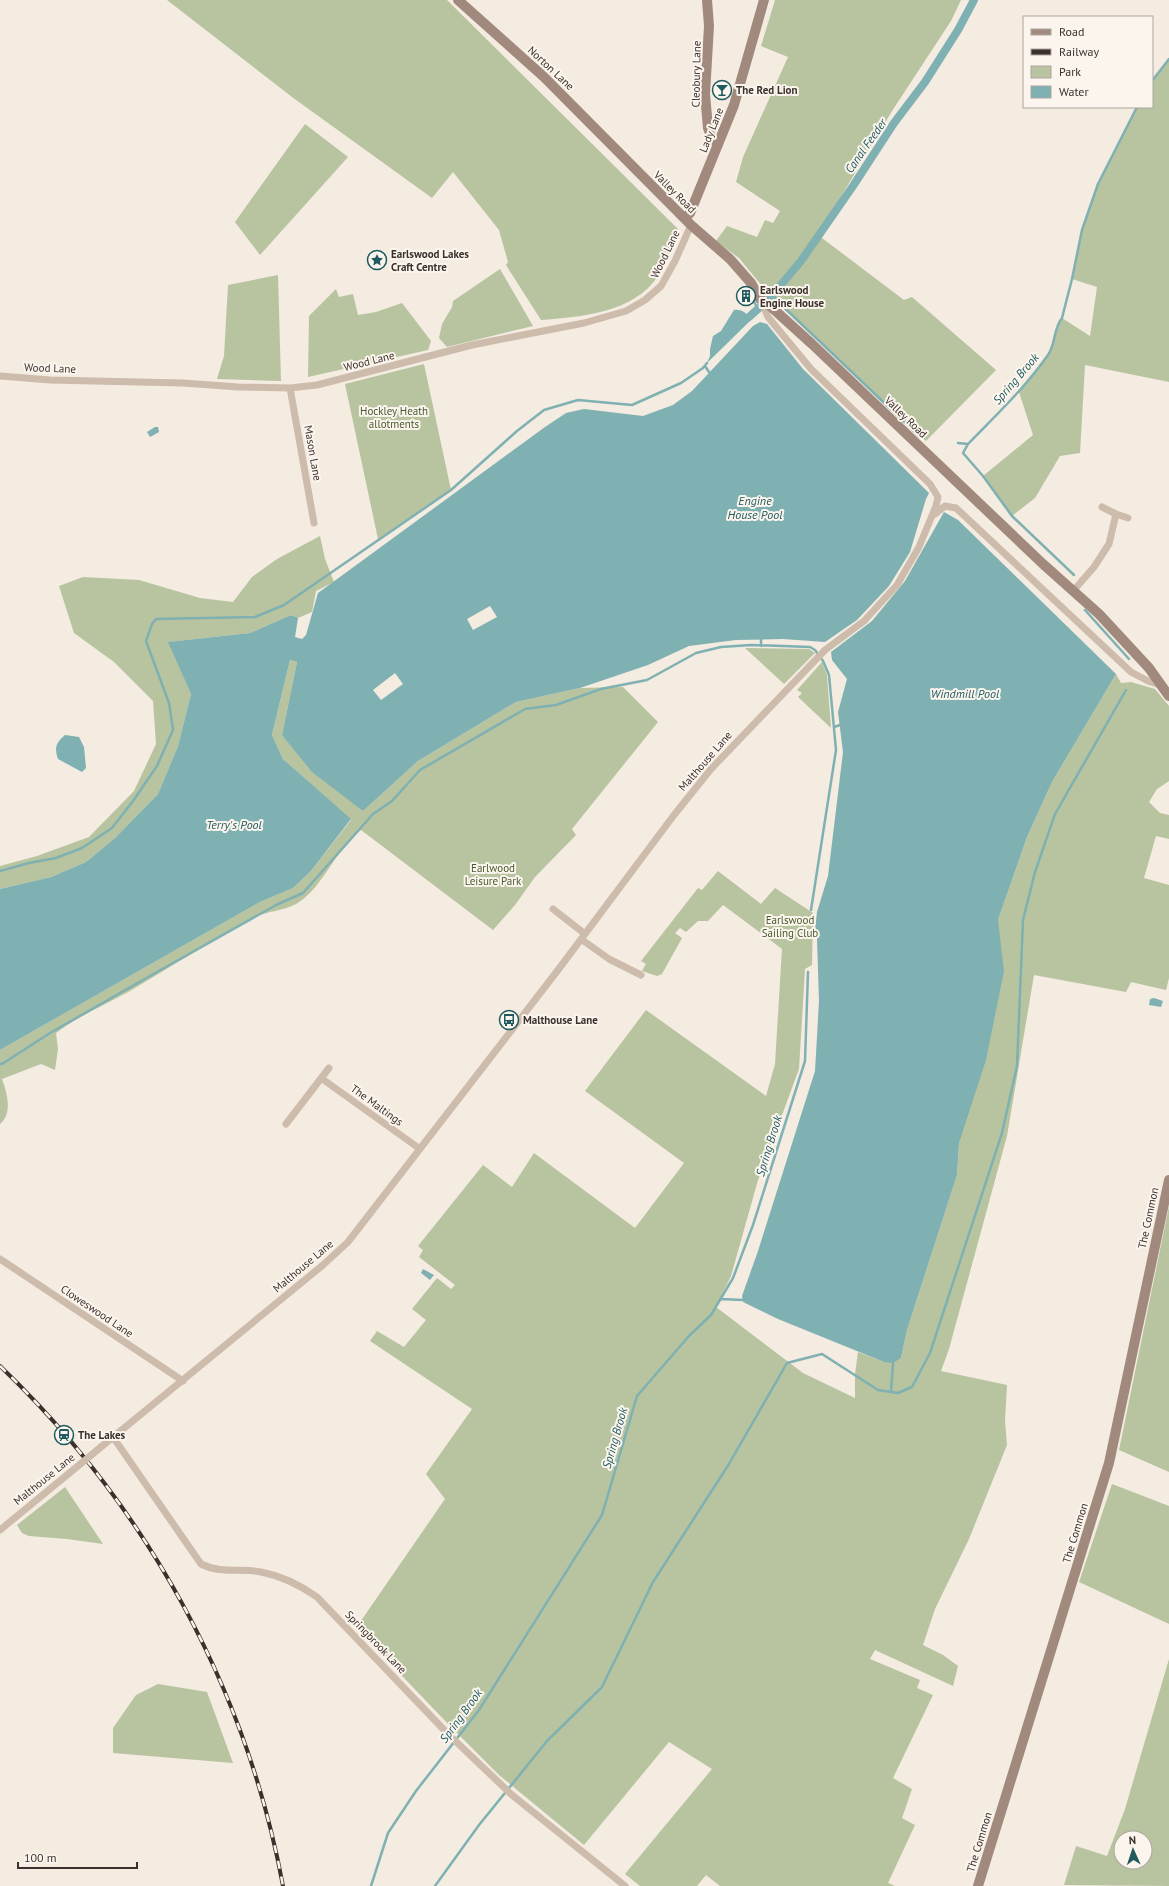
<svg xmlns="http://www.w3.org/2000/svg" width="1169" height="1886" font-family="'PT Sans',sans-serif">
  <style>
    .green { fill: #b8c4a0; fill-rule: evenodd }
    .water { fill: #7fb0b2; fill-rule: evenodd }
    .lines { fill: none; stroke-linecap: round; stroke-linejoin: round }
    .stream { stroke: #7fb0b2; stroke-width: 2.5 }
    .canal { stroke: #7fb0b2; stroke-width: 8 }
    .street { stroke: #cdbbac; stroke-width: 7 }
    .secondary { stroke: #a18a7d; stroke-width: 10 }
    .rail-casing { stroke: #3b302b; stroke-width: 4 }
    .rail { stroke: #fbf5ee; stroke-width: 2.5; stroke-dasharray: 8; stroke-linecap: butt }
    .street-bridge { stroke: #cdbbac; stroke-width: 7 }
    .labels { text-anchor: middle; stroke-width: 4; stroke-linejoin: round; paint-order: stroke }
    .street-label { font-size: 11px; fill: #3b302b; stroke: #fbf5ee }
    .poi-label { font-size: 11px; font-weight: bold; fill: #3b302b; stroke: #fbf5ee; text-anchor: start }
    .park-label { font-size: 11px; fill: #4a5a2e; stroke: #fbf5ee }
    .water-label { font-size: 12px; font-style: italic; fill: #1f5a5e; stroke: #fbf5ee }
  </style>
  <rect width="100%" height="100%" fill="#f4ebe1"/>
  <path class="green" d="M 167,0 L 447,0 L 678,229 C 672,244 667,262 658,276 C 634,313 580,317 541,320 L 506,265 L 508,262 L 499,230 L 453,172 L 432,198 L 292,97 Z
    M 775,0 L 961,0 L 951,21 L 892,111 L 818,235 L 904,300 L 912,297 L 996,370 L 926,441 L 771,297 L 739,258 L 716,241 L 727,226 L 757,237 L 765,220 L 773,223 L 780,211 L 736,182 L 743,157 L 788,57 L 761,46 Z
    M 1169,59 L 1169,382 L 1085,365 L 1080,453 L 1060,456 L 1035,498 L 1012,516 L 983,476 L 1033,435 L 1019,392 L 1049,353 L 1058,323 L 1062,318 L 1090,336 L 1097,287 L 1072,279 L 1082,230 L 1098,184 L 1137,107 L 1152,107 L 1152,81 Z
    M 305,124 L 348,157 L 260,255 L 235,222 Z
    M 500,269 L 533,326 L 447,347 L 439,338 L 442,324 L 452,307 L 453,301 Z
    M 278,275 L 281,381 L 217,379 L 224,356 L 228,285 Z
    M 336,289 L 339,297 L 353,294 L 358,315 L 376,312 L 402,303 L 431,341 L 428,350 L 308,377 L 309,316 Z
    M 424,364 L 451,490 L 378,539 L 345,384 Z
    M 320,536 L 325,559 L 334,582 L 316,591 L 312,612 L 298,618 L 291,615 L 250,633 L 169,642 L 191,694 L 178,746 L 158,794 L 115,838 L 86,862 L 51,877 L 0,889 L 0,866 L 37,856 L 89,837 L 134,791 L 156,744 L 153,701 L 114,662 L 74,633 L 59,586 L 83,577 L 139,580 L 200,598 L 233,602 L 252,577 L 277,559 Z
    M 745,648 L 809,649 L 815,653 L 784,684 Z
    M 290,660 L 297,662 L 282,735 L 363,811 L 418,761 L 516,702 L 580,688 L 623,687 L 658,722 L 572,829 L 576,835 L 535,877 L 515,905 L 493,930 L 361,830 C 335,849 322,890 296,904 C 283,911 268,911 255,917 C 212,940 171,967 130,991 C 105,1005 78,1016 56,1033 L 58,1049 L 55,1070 L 41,1064 L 2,1079 C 7,1093 13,1113 0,1124 L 0,1050 L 260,902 L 293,888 L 311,871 L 351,820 L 283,759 L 272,735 Z
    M 822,662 L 827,675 L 831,728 L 798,697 L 802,693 L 797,690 Z
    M 1116,674 L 1121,683 L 1131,682 L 1155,689 L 1169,706 L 1169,781 L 1157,789 L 1149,802 L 1160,813 L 1169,815 L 1169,839 L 1156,836 L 1144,878 L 1169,885 L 1169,978 L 1166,990 L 1131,982 L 1126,992 L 1034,975 L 1007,1136 L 949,1349 L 941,1371 L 1007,1385 L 1005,1421 L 1007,1445 L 969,1539 L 935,1609 L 923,1645 L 943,1655 L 958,1666 L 953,1686 L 875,1650 L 870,1659 L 920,1680 L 917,1688 L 933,1695 L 893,1778 L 912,1789 L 902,1818 L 915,1825 L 888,1883 L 895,1886 L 720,1886 L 706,1875 L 697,1886 L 640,1886 L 625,1874 L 712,1769 L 669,1742 L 584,1845 L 499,1775 L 453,1729 L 356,1628 L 445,1499 L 426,1474 L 472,1409 L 370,1341 L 377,1331 L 404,1347 L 426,1320 L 412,1309 L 437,1278 L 451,1289 L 455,1285 L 419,1257 L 423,1250 L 418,1246 L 483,1165 L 512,1187 L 534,1153 L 635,1228 L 684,1163 L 585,1091 L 646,1010 L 766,1096 L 775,1064 L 782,949 L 723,905 L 708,921 L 698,921 L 686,932 L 680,928 L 675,933 L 682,938 L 662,974 L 657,976 L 642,971 L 646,964 L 641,961 L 698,888 L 702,890 L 718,871 L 761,904 L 775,888 L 813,913 L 812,965 L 805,969 L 799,1069 L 758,1180 L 731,1276 L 716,1307 L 803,1373 L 855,1398 L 855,1374 L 858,1352 L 884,1362 L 901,1358 L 907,1330 L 957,1175 L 959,1143 L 998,920 L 1027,837 L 1052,782 Z
    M 1169,1206 L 1169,1472 L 1119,1450 Z
    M 1112,1484 L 1169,1506 L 1169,1624 L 1079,1582 Z
    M 65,1487 L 103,1544 L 67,1539 L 29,1536 L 22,1533 L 17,1525 Z
    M 1169,1659 L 1169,1886 L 1064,1885 L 1076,1846 L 1107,1856 L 1125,1809 ZM 1121,1838 L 1145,1838 L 1145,1862 L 1121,1862 Z
    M 158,1684 L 207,1692 L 233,1763 L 113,1753 L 113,1728 L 136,1695 Z"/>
  <path class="water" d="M 734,310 C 742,309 748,313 750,321 L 707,363 L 710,356 L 710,349 L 713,336 L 721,331 Z
    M 760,322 L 767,324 L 803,369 L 929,493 L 926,499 L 910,552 L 889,586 L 857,620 L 825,642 L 783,639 L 736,640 L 689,646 L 648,665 L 580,688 L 516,702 L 418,761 L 363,811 L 312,772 L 282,735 L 297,662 L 290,660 L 272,735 L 283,759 L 351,819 L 311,871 L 293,888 L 260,902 L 0,1050 L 0,889 L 51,877 L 86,862 L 115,838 L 158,794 L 178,746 L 191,694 L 168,642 L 250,633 L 291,615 L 298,618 L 295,637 L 302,639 L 306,635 L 318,593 L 545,427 L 566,413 L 584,409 L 643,416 L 673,405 L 692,391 L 753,326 ZM 490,606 L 497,617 L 473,630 L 467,619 ZM 395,673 L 403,684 L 381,700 L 373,690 Z
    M 155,427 L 158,427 L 159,432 L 150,437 L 147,432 Z
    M 944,512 L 958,520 L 1116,674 L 1052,782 L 1027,837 L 998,920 L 1004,971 L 986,1060 L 959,1143 L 957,1175 L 907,1330 L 901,1358 L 893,1363 L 884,1362 L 778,1319 L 743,1302 L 742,1296 L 758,1251 L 815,1071 L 819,1001 L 817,939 L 820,935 L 815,930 L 817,912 L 828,876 L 843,752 L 838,712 L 847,679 L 832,660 L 831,652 L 872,621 L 905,581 Z
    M 65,735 L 79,737 L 84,747 L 86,768 L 82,772 L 58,759 C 54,747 56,743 65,735 Z
    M 1154,998 L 1163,1001 L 1161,1007 L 1149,1005 L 1150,999 Z
    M 423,1269 L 434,1275 L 430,1280 L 421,1273 Z"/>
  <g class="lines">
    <path class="stream" d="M 1152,81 L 1169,59
      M 772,296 L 920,437 L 924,438
      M 753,300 L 758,309
      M 705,366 L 709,372
      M 958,443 L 968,444
      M 1074,575 L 1012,516 L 983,476 L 963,453 L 968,444 C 996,415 1025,388 1048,355 C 1056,344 1053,329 1062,318 L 1072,279 L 1082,230 L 1098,184 L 1137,107
      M 1085,610 L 1129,659
      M 761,646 L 761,640
      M 834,727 L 840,725
      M 0,871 L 29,863 L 56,858 L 82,848 L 112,828 L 133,801 L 157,766 L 173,730 L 169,703 L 146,641 L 152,624 L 156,619 L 255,617 L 284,605 L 451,490 L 517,431 L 544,410 L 578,400 L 632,405 L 681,383 L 703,368 L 707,363
      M 0,1064 L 2,1064 L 50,1033 L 157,972 L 276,905 L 303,893 L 373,814 L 392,801 L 420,770 L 525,709 L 556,705 L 601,689 L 647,680 L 696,653 L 721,647 L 751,645 L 810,647 L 815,650 L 823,661 L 829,675 L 836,750 L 811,910
      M 721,1299 L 743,1300
      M 891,1392 L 893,1363
      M 371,1886 L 388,1833 L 416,1791 L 479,1710 L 602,1515 L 637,1396 L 689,1336 L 711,1315 L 733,1278 L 753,1225 L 805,1061 L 808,972
      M 435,1886 L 479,1825 L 547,1741 L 602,1687 L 653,1582 L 729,1464 L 787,1363 L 822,1354 L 878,1390 L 898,1393 L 912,1387 L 930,1353 L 1002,1133 L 1017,1066 L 1023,920 L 1035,872 L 1055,814 L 1126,690"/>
    <path class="canal" d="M 769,299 L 801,261 L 853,186 L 894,123 L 925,82 L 958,30 L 974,0
      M 749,317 L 759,308"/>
    <path class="street" d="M 0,376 L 50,380 L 183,383 L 238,387 L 290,388 L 317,385 L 472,345 L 584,323 L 626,311 L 645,300 L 661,286 L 675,261 L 691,225
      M 290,388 L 314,523
      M 1102,507 L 1116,514 L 1128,518
      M 935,514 L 945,506 L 956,508 L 1131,672 L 1148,681 L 1160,685
      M 1074,590 L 1094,567 L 1109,544 L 1116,514
      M 553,909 L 585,934
      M 581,939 L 609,959 L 641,975
      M 321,1078 L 420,1149
      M 286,1124 L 329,1068
      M 0,1259 L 183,1381
      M 113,1437 L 201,1564 C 221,1574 241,1568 261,1572 C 282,1576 300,1585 317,1597 L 448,1734 L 512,1795 L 625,1886
      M 101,1447 L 323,1265 L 348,1242 L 558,970 L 674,815 L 711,769 L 825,650 L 864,621 L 897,585 L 919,547 L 936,506 L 938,497 L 930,484 L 811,369 L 768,317 L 761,300
      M 0,1530 L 67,1475"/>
    <path class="secondary" d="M 458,0 L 544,77 L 691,225 L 730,259 L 751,283 L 760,299 L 769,305 L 812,344 L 1043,564 L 1099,614 L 1149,668 L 1169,696
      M 707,0 L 709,26 L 705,94 L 708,128 L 711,137 L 718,145
      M 685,218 L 690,213 L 734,105 L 764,0
      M 978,1886 L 1109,1463 L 1169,1180"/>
    <defs>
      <path id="rail" d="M 0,1366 C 146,1506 246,1687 283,1886"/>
    </defs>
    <use href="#rail" class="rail-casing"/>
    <use href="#rail" class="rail"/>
    <path class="street-bridge" d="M 67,1475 L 101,1447"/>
  </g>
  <defs>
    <symbol id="bar-ring" viewBox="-11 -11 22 22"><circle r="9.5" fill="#fbf5ee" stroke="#1f5a5e" stroke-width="1.5"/><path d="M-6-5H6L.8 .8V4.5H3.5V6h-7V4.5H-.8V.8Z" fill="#1f5a5e"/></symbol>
    <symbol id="sight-ring" viewBox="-11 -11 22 22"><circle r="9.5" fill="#fbf5ee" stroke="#1f5a5e" stroke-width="1.5"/><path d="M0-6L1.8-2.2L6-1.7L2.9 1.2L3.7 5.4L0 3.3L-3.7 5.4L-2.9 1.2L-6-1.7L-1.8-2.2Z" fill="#1f5a5e"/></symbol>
    <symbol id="building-ring" viewBox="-11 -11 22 22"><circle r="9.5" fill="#fbf5ee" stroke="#1f5a5e" stroke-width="1.5"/><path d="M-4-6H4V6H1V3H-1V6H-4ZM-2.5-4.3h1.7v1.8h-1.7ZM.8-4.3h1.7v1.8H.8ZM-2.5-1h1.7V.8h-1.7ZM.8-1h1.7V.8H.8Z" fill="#1f5a5e"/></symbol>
    <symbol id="bus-ring" viewBox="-11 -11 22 22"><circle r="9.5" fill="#fbf5ee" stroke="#1f5a5e" stroke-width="1.5"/><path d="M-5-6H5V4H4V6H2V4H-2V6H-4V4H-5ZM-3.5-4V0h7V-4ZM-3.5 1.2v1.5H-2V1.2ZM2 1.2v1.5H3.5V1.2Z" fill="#1f5a5e"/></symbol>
    <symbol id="station-ring" viewBox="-11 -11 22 22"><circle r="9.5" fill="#fbf5ee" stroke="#1f5a5e" stroke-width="1.5"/><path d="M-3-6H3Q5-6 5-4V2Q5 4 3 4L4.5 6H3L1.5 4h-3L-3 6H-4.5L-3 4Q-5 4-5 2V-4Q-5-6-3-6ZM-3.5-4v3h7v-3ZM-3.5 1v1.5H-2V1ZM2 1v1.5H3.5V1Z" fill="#1f5a5e"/></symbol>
  </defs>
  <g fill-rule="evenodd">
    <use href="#bar-ring" x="711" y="79" width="22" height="22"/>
    <use href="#sight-ring" x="366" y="249" width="22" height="22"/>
    <use href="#building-ring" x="735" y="285" width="22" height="22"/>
    <use href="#bus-ring" x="498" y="1009" width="22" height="22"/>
    <use href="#station-ring" x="53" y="1424" width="22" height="22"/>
  </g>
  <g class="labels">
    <g class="street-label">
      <text transform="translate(551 68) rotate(43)" y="4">Norton Lane</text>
      <text transform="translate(696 74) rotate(-89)" y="4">Cleobury Lane</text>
      <text transform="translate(711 130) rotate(-68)" y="4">Lady Lane</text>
      <text transform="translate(675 192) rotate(45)" y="4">Valley Road</text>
      <text transform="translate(665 254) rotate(-64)" y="4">Wood Lane</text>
      <text transform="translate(369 361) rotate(-14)" y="4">Wood Lane</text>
      <text transform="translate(50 368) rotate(2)" y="4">Wood Lane</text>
      <text transform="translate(906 417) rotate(44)" y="4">Valley Road</text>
      <text transform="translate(313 453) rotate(80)" y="4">Mason Lane</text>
      <text transform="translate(705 761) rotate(-49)" y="4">Malthouse Lane</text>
      <text transform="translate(377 1105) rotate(36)" y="4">The Maltings</text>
      <text transform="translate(1148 1218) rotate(-78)" y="4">The Common</text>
      <text transform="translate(303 1266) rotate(-40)" y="4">Malthouse Lane</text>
      <text transform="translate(97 1311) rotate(34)" y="4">Cloweswood Lane</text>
      <text transform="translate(44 1479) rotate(-39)" y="4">Malthouse Lane</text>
      <text transform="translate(1075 1533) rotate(-73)" y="4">The Common</text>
      <text transform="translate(376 1642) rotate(46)" y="4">Springbrook Lane</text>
      <text transform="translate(979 1842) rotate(-73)" y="4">The Common</text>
    </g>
    <g class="poi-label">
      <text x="736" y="94">The Red Lion</text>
      <text x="391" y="258">Earlswood Lakes<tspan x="391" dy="13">Craft Centre</tspan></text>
      <text x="760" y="294">Earlswood<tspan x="760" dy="13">Engine House</tspan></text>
      <text x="523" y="1024">Malthouse Lane</text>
      <text x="78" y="1439">The Lakes</text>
    </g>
    <g class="park-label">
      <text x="394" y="415">Hockley Heath<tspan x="394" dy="13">allotments</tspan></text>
      <text x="493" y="872">Earlwood<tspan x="493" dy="13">Leisure Park</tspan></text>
      <text x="790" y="924">Earlswood<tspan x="790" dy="13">Sailing Club</tspan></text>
    </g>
    <g class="water-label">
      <text transform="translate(866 146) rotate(-55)" y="4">Canal Feeder</text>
      <text transform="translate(1016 379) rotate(-49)" y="4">Spring Brook</text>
      <text x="755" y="505">Engine<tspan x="755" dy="14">House Pool</tspan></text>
      <text x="965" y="698">Windmill Pool</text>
      <text x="234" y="829">Terry's Pool</text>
      <text transform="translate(769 1146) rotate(-73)" y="4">Spring Brook</text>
      <text transform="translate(615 1438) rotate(-74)" y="4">Spring Brook</text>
      <text transform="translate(461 1716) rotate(-54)" y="4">Spring Brook</text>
    </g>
  </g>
  <rect x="1023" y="16" width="130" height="92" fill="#fbf5ee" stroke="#aea6a0"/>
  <rect x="1031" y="29" width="20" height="6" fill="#a18a7d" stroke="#aea6a0"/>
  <text x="1059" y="36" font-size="12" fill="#3b302b">Road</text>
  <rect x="1031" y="49" width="20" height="6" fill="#3b302b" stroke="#aea6a0"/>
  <text x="1059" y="56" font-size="12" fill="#3b302b">Railway</text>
  <rect x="1031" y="66" width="20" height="12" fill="#b8c4a0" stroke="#aea6a0"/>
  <text x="1059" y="76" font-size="12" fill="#3b302b">Park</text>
  <rect x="1031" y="86" width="20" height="12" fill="#7fb0b2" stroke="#aea6a0"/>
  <text x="1059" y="96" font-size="12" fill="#3b302b">Water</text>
  <g transform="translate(1133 1850) rotate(357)"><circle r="19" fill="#fbf5ee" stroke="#aea6a0"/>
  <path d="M0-3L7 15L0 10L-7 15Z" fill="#1f5a5e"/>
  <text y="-6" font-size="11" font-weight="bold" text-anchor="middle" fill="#3b302b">N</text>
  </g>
  <path d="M18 1862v6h119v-6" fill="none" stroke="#3b302b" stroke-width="2"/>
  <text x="24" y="1862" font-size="12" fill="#3b302b" stroke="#fbf5ee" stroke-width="3" paint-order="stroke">100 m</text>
</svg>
